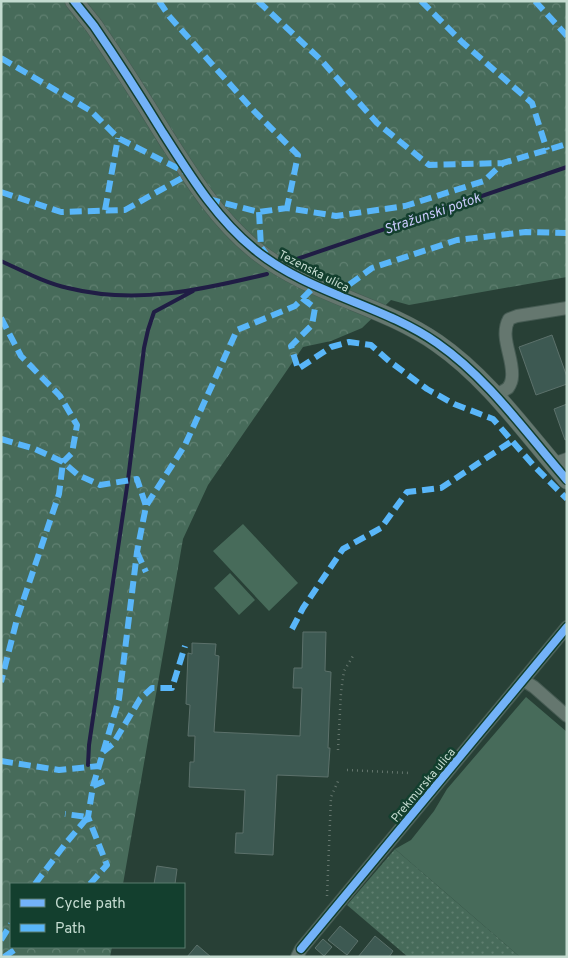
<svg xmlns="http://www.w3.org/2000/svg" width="568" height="958" font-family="Overpass,sans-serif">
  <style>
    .green { fill: #476b5a }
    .forest { fill: url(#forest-crowns) }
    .garden { fill: url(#garden-dots) }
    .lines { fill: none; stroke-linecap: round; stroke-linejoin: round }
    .stream { stroke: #201d45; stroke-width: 4 }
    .building { fill: #3d5952; stroke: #5c716b }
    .street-casing { stroke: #465b53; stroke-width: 14 }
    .secondary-casing { stroke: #465b53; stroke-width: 19 }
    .path { stroke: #64756d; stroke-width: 2.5; stroke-dasharray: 1 4; stroke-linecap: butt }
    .street { stroke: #65776f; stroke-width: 12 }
    .secondary { stroke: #65776f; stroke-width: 18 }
    .quiet { stroke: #59b6f9; stroke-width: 6; stroke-dasharray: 12 6; stroke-linecap: butt }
    .cycleway-casing { stroke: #133f2e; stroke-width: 11 }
    .cycleway { stroke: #73b2f8; stroke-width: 8 }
    .labels { text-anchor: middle; stroke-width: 5; stroke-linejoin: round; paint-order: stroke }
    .street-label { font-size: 12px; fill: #c4dbd0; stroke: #133f2e }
    .water-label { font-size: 14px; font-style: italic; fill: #c8c9fa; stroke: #133f2e }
  </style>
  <defs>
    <pattern id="forest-crowns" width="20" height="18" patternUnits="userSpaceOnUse" patternTransform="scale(1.25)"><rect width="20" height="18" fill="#476b5a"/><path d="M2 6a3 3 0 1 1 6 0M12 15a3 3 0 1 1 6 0" fill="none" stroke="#608071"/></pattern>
    <pattern id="garden-dots" width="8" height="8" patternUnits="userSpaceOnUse" patternTransform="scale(1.25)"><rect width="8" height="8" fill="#476b5a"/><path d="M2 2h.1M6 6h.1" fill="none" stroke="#608071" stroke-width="1.8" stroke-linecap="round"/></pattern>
  </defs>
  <rect width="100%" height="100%" fill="#284036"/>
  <path class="green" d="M 243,524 L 298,583 L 269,611 L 213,551 Z
    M 230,573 L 255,600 L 239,615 L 214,588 Z
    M 526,697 L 567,732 L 567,957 L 520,957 L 395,849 L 411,840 L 434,811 L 447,789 Z"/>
  <path class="forest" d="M 1,1 L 567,1 L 567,277 L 409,305 L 391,300 L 362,328 L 331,341 L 303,347 L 208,485 L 183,539 L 123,884 L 11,884 L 11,947 L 112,947 L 110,957 L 1,957 Z"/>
  <path class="garden" d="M 395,849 L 520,957 L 408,957 L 347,905 Z"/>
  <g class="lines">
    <path class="stream" d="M 297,259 L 567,167
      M 1,261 C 23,271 45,283 68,288 C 136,305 201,290 267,274
      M 88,765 L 89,745 L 128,480 L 144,348 L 148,330 L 154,312 L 193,291"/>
  </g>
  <path class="building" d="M 552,335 L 567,377 L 567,384 L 536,395 L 519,347 Z
    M 567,404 L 567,439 L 565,440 L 554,409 Z
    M 303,632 L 326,632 L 325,671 L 331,672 L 328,748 L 330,748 L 328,777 L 277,775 L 273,855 L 235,853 L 236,833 L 243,833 L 245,790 L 189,787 L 190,762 L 194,762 L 195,736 L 188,736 L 190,705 L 186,704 L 188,653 L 192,654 L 192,643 L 216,644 L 215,655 L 219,656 L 214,732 L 300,736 L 302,688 L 293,688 L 294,668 L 302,668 Z
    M 157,866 L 177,869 L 175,884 L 154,884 Z
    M 340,926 L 358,941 L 347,955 L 328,940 Z
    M 375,936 L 393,951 L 389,957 L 358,957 Z
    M 323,939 L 332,947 L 324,956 L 315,948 Z
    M 197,945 L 211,957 L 187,957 Z"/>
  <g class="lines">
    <defs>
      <path id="street" d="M 495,396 L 508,388 C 510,385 512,381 512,377 C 514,358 499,337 509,319 L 517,316 L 567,308
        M 553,464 L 567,459
        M 523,680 L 534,687 L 567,716
        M 297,957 L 301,949 L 567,627"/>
      <path id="secondary" d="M 74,1 L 94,26 C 118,61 141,97 163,133 C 190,175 215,217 254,249 C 309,294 381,304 437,343 C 489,379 526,433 567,480"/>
    </defs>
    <use href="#street" class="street-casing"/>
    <use href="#secondary" class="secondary-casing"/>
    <path class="path" d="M 338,750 L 341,692 L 344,671 L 353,656
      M 347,770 L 410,773
      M 327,896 L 331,797 L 339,779"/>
    <use href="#street" class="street"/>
    <use href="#secondary" class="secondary"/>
    <path class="quiet" d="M 159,1 L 169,16 L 253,110 L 298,155 L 287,208
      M 258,1 L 321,60 L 377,123 L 429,165 L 503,163
      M 421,1 L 462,42 L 532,103 L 547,150
      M 535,1 L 567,36
      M 1,58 L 91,111 L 118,138 L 187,173
      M 1,192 L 61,212 L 125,210 L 189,174
      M 208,199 L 259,212 L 287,208 L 336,216 L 405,206 L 484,181 L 503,163 L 567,144
      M 105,210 L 118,138
      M 259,212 L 261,247 L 266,254
      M 335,295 L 372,268 L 457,240 L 526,232 L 567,233
      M 302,298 L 315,308 L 312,325 L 291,346 L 298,369 L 331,347 L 349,342 L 371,345 L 389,361 L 427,389 L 454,404 L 493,419 L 534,466 L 567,499
      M 1,318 L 21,356 L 60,396 L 77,425 L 72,453 L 63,462 L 78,475 L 100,485 L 137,479 L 146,506
      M 1,439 L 35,449 L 63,462 L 59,494 L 17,619 L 1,682
      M 137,552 L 146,572
      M 292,629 L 303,608 L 343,549 L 381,528 L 407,492 L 441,488 L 512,441
      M 103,752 L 113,744 L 140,699 L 152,688 L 172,688 L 185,646
      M 1,761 L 59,770 L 99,766
      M 93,786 L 107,780
      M 35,884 L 66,843 L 88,817 L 65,814
      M 90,884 L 107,865 L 88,817 L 93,786 L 119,699 L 137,552 L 146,506 L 185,445 L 237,330 L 295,306 L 315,286
      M 1,940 L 11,924
      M 4,957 L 19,947"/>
    <defs>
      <path id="cycleway" d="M 74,1 L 94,26 C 118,61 141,97 163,133 C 190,175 215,217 254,249 C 309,294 381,304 437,343 C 489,379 526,433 567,480
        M 301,949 L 567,627"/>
    </defs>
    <use href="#cycleway" class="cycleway-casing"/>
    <use href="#cycleway" class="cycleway"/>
  </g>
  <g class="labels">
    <g class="street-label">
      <text transform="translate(314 271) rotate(27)" y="4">Tezenska ulica</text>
      <text transform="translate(423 785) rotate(-50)" y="4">Prekmurska ulica</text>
    </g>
    <g class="water-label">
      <text transform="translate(432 213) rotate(-19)" y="5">Stražunski potok</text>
    </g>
  </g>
  <rect width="568" height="958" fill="none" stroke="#c4dbd0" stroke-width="5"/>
  <rect x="10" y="883" width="175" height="65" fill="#133f2e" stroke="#5a7d6f"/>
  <rect x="20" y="899" width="25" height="8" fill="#73b2f8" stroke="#5a7d6f"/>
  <text x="55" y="908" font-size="15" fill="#c4dbd0">Cycle path</text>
  <rect x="20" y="924" width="25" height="8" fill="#59b6f9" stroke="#5a7d6f"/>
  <text x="55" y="933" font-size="15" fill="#c4dbd0">Path</text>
</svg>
